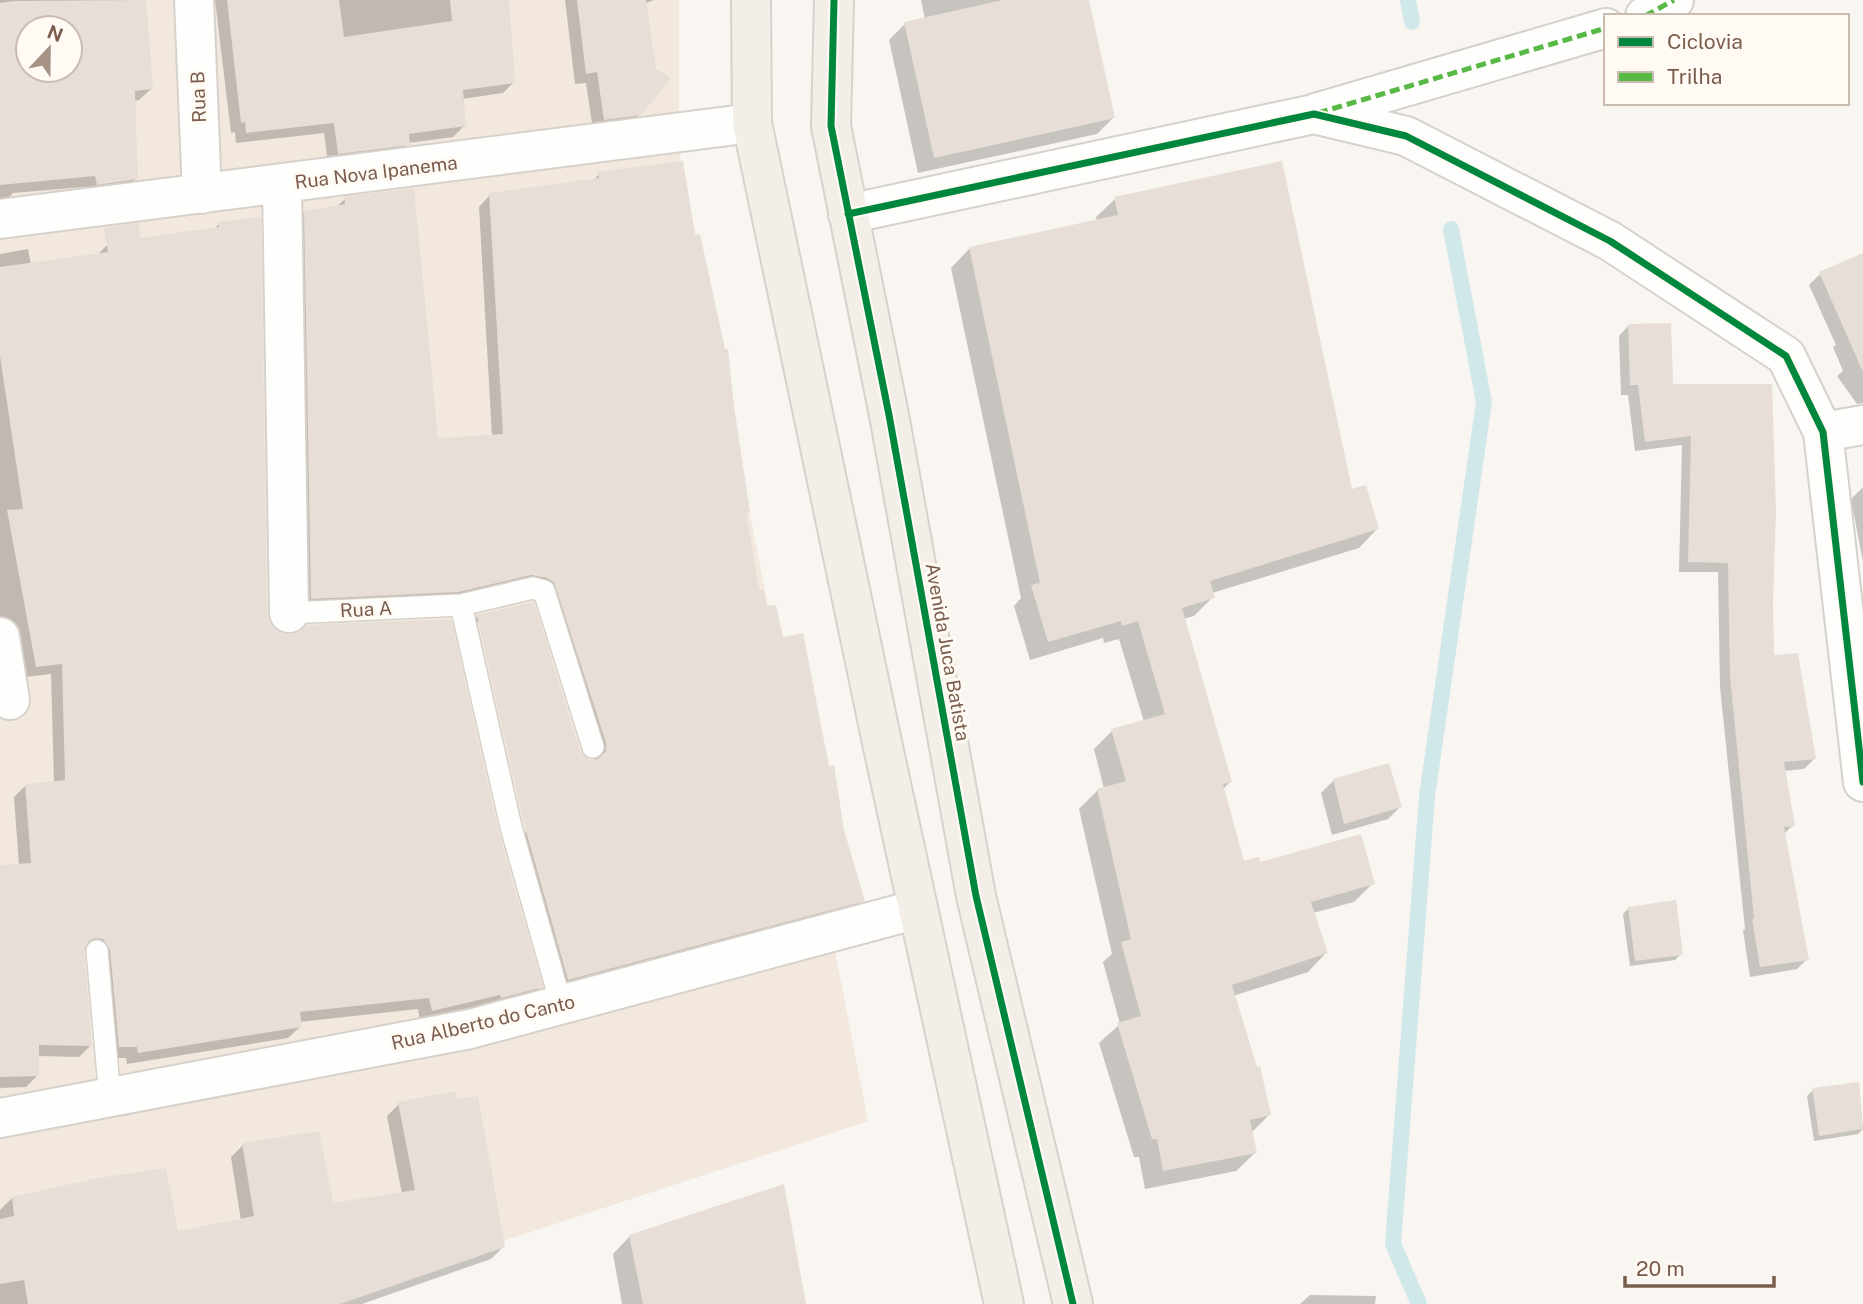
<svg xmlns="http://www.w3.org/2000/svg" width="1863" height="1304" font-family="'Public Sans',sans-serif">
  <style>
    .residential { fill: #f2e8de; fill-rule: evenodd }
    .shadow { fill: #0003; fill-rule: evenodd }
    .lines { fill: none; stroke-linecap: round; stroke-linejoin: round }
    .stream { stroke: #d0e8ea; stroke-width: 16 }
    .building { fill: #e6ded7; fill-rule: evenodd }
    .service-casing { stroke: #d7d1cb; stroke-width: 24 }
    .minor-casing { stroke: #d7d1cb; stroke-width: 42 }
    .primary-casing { stroke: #dad1cc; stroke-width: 42 }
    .service { stroke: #fefefd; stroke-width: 21 }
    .minor { stroke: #fefefd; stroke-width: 38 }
    .primary { stroke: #f3eee8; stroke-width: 38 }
    .quiet { stroke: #58b947; stroke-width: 5; stroke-dasharray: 10 5; stroke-linecap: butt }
    .cycleway-casing { stroke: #fffaf3; stroke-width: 11 }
    .cycleway { stroke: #00873e; stroke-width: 7 }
    .labels { text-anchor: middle; stroke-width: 6; stroke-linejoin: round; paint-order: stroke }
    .street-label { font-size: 19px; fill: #7a5c4d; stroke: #fffaf3 }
  </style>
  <rect width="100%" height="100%" fill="#f9f5f0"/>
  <path class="residential" d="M 0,0 L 679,0 L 679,149 L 868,1121 L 312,1304 L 0,1304 ZM 28,28 L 70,28 L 70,70 L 28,70 Z"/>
  <path class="shadow" d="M 0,0 L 145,0 L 151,89 L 139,100 L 133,101 L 136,179 L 124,190 L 86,195 L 84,187 L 13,193 L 6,201 L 0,202 ZM 28,28 L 70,28 L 70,70 L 28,70 Z
    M 215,0 L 508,0 L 514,82 L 503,93 L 462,99 L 464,126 L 453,137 L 408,143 L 398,155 L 328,164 L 324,133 L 236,143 L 235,132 L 231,133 Z
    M 565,0 L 654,0 L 644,4 L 640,114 L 627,126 L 593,130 L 586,83 L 575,84 Z
    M 921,0 L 1087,0 L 1113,118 L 1097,134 L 918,173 L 889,40 L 905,24 L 925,20 Z
    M 599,174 L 694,237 L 732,406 L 748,511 L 744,515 L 757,592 L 781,639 L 863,900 L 851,912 L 557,990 L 466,628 L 478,616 L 579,752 L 589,761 L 595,761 L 541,592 L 446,603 L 300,609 L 294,224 L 305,212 L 336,207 L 345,199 L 436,440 L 492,436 L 479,207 L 490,195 L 593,181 ZM 477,622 L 480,622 L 527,832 L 524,833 Z
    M 1115,199 L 1351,491 L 1377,529 L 1359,548 L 1212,593 L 1213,597 L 1194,616 L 1183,619 L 1230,782 L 1223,789 L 1243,864 L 1373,883 L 1354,902 L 1313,913 L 1326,953 L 1308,972 L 1233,996 L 1269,1115 L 1251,1133 L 1255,1153 L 1236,1171 L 1145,1189 L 1139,1157 L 1134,1157 L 1099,1043 L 1120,1024 L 1103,962 L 1112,954 L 1079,809 L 1098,790 L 1104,789 L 1094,749 L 1112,731 L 1144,722 L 1119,639 L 1104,643 L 1103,638 L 1030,660 L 1014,606 L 1021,598 L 951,268 L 969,249 L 1097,222 L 1096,217 Z
    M 219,224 L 268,625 L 496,830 L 541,986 L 529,998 L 420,1022 L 418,1009 L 299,1022 L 300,1027 L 288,1038 L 127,1064 L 126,1058 L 108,1058 L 91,951 L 83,949 L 90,1046 L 79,1057 L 37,1056 L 37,1076 L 26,1087 L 0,1088 L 0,867 L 19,866 L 14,797 L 25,786 L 54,783 L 51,674 L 16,678 L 0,631 L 0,254 L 28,249 L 31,265 L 96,256 L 107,245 L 213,230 Z
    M 1863,255 L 1863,403 L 1857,404 L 1837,376 L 1843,371 L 1833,347 L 1836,345 L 1809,285 L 1820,274 Z
    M 1629,325 L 1671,386 L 1771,602 L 1773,657 L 1814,759 L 1804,769 L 1784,771 L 1793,825 L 1783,835 L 1807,959 L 1797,969 L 1750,977 L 1743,930 L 1745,929 L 1720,687 L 1718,572 L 1679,572 L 1682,445 L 1635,451 L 1628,395 L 1621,395 L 1619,336 Z
    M 1863,487 L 1863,562 L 1851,499 Z
    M 1333,781 L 1400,807 L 1388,819 L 1332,835 L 1321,793 Z
    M 1629,908 L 1681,954 L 1675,960 L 1630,966 L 1623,914 Z
    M 1857,1084 L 1863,1129 L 1858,1134 L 1814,1141 L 1807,1096 L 1813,1090 Z
    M 399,1104 L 503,1247 L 491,1259 L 362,1304 L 0,1304 L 0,1210 L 12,1198 L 176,1234 L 241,1221 L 231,1157 L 243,1145 L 331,1205 L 402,1194 L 387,1116 Z
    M 630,1236 L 804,1304 L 622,1304 L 613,1254 Z
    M 1310,1295 L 1376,1296 L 1375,1304 L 1300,1304 Z"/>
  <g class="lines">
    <path class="stream" d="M 1408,0 L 1412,22
      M 1419,1304 L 1393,1244 L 1427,796 L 1484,402 L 1451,229"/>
  </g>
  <path class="building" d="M 146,0 L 153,89 L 135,91 L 138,179 L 97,185 L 95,176 L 0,185 L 0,3 L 15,1 ZM 28,28 L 70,28 L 70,70 L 28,70 Z
    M 227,0 L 339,0 L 344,37 L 452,21 L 450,0 L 509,0 L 515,83 L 463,90 L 466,126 L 409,134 L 410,145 L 338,154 L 334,123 L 246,133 L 245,122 L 241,123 Z
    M 577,0 L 646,0 L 656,69 L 671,78 L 641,115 L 604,120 L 597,72 L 586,74 Z
    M 1003,0 L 1089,0 L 1115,118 L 934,158 L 904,22 Z
    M 683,161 L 695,235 L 700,234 L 725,349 L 728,349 L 734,406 L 750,512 L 746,512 L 759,590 L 764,590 L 767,606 L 776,605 L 783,637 L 803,633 L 829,766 L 834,765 L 844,830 L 865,901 L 568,980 L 524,824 L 477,615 L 534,602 L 580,751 L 590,760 L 598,759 L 606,751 L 606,743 L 554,582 L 547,578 L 531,575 L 459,592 L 311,599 L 304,211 L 345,204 L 344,197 L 414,188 L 438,438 L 503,434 L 489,193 L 599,178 L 598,172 Z
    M 1282,161 L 1352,489 L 1366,485 L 1379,529 L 1210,581 L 1215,598 L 1182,608 L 1232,782 L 1223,784 L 1244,861 L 1259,857 L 1260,862 L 1361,834 L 1375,884 L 1311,902 L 1328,953 L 1232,985 L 1257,1067 L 1260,1066 L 1271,1115 L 1250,1120 L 1257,1153 L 1163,1171 L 1157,1139 L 1152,1139 L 1117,1023 L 1141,1016 L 1121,942 L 1131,939 L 1097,789 L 1126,781 L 1111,729 L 1165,714 L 1138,621 L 1122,626 L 1121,621 L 1048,642 L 1031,585 L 1040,583 L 969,247 L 1118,215 L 1114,197 Z
    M 261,217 L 267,613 L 270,624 L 279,632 L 290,635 L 300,632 L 307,625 L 451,619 L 498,830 L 543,987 L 501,998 L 500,995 L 432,1011 L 429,998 L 300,1012 L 302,1027 L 138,1053 L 137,1047 L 119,1047 L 110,950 L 103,939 L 95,938 L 89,941 L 84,951 L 92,1046 L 39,1045 L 39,1076 L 0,1077 L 0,865 L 31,863 L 25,784 L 65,780 L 62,664 L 36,667 L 7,510 L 23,509 L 0,356 L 0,267 L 108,252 L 104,228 L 139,223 L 140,238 L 219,227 L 218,222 Z
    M 1863,253 L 1863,372 L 1819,272 Z
    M 1671,323 L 1673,384 L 1772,384 L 1776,512 L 1773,602 L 1774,655 L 1798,653 L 1816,759 L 1784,762 L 1795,826 L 1784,827 L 1809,960 L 1760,967 L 1752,919 L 1754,919 L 1730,676 L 1728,563 L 1688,562 L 1691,436 L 1645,442 L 1638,385 L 1630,385 L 1628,324 Z
    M 1389,763 L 1402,807 L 1344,824 L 1333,779 Z
    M 1676,900 L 1683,955 L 1635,961 L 1628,907 Z
    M 1859,1082 L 1863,1129 L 1819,1136 L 1812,1088 Z
    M 455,1091 L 457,1099 L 478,1096 L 505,1247 L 340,1304 L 28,1304 L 24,1280 L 0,1284 L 0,1219 L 14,1216 L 12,1197 L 98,1178 L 166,1168 L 178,1231 L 254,1216 L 242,1143 L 319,1131 L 333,1203 L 415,1190 L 398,1102 Z
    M 784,1184 L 806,1304 L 643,1304 L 629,1235 Z"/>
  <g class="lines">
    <defs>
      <path id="service" d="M 461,605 L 533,588 L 544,591 L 593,747
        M 289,613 L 461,605 L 511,827 L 561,1004
        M 97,951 L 110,1098"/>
      <path id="minor" d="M 194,0 L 202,194
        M 1645,16 L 1674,0
        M 1316,113 L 1606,28
        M 282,184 L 289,613
        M 848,214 L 1314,114 L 1406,136 L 1610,241 L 1786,356 L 1823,432 L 1863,782
        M 0,219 L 752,123
        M 1823,432 L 1863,425
        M 0,637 L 10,700
        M 0,1118 L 470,1029 L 918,909"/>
      <path id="primary" d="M 751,0 L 752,123 L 883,747 L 1004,1304
        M 834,0 L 831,126 L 889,415 L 976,896 L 1073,1304"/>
    </defs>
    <use href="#service" class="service-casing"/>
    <use href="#minor" class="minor-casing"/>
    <use href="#primary" class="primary-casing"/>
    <use href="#service" class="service"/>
    <use href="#minor" class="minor"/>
    <use href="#primary" class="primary"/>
    <path class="quiet" d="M 1645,16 L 1674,0
      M 1318,113 L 1606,28"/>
    <defs>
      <path id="cycleway" d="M 834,0 L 831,126 L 889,415 L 976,896 L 1073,1304
        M 848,214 L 1314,114 L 1406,136 L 1610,241 L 1786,356 L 1823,432 L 1863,782"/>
    </defs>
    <use href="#cycleway" class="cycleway-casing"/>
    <use href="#cycleway" class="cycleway"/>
  </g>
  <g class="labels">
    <g class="street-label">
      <text transform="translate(198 97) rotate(-92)" y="7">Rua B</text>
      <text transform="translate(376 172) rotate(-7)" y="7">Rua Nova Ipanema</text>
      <text transform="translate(366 609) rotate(-3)" y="7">Rua A</text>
      <text transform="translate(948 652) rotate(80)" y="7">Avenida Juca Batista</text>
      <text transform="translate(483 1022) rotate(-13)" y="7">Rua Alberto do Canto</text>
    </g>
  </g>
  <rect x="1604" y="14" width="245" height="91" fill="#fffaf3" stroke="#cabbb1" stroke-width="2"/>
  <rect x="1618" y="37" width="35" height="10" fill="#00873e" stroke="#cabbb1" stroke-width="2"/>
  <text x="1667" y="49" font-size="21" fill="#7a5c4d">Ciclovia</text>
  <rect x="1618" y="72" width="35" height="10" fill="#58b947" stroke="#cabbb1" stroke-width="2"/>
  <text x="1667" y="84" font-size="21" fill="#7a5c4d">Trilha</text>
  <g transform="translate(49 49) rotate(22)"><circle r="33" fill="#fffaf3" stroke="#cabbb1" stroke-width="2"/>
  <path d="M0-5L12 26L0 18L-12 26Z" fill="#a69286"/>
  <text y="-10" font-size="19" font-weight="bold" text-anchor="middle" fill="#7a5c4d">N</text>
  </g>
  <path d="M1625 1276v10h149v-10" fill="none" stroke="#7a5c4d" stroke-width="3.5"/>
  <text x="1636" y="1276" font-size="21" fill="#7a5c4d" stroke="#fffaf3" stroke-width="5" paint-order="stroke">20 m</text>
</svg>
